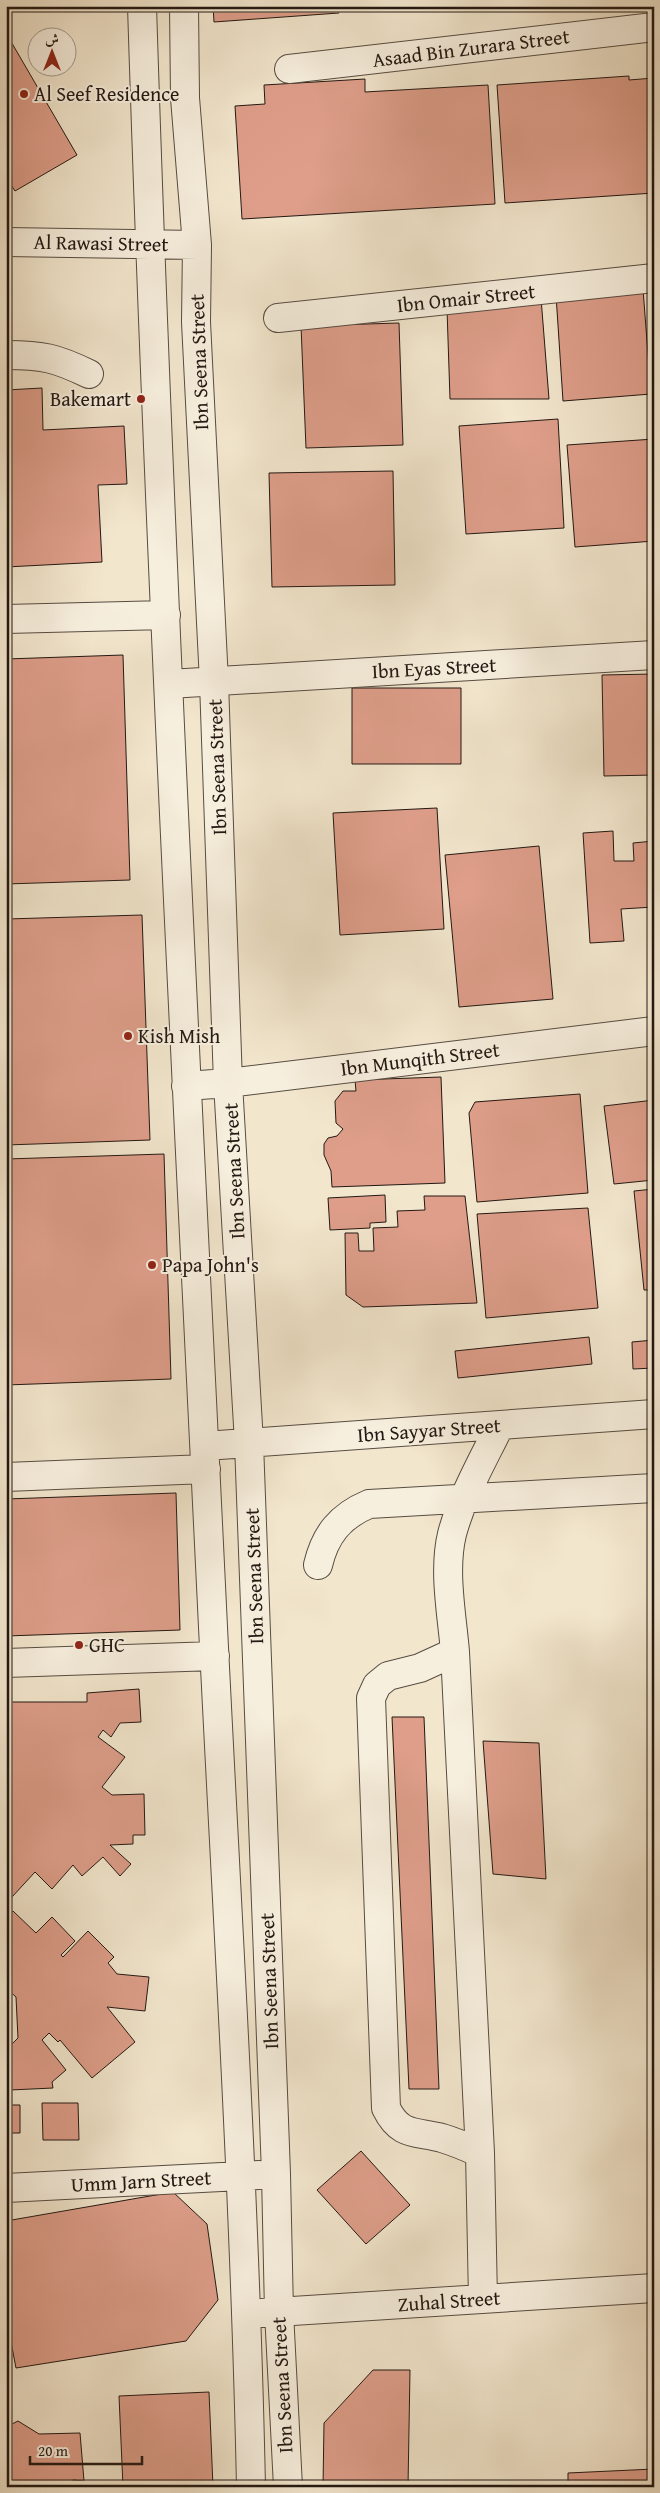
<svg xmlns="http://www.w3.org/2000/svg" width="660" height="2493" font-family="'Gentium Book Plus',Amiri,serif">
  <style>
    .building { fill: #de9e8a; stroke: #231813 }
    .lines { fill: none; stroke-linecap: round; stroke-linejoin: round }
    .minor-casing { stroke: #574c42; stroke-width: 30 }
    .minor { stroke: #f7efde; stroke-width: 28 }
    .poi-dot { fill: #8f2418; stroke: #f7efde; stroke-width: 2 }
    .labels { text-anchor: middle; stroke-width: 4; stroke-linejoin: round; paint-order: stroke }
    .street-label { font-size: 20px; fill: #231813; stroke: #f7efde }
    .poi-label { font-size: 20px; fill: #231813; stroke: #f7efde; text-anchor: start }
  </style>
  <rect width="100%" height="100%" fill="#f2e6cd"/>
  <filter id="stains"><feTurbulence type="fractalNoise" baseFrequency=".004" numOctaves="4"/><feColorMatrix values="0 0 0 0 .2 0 0 0 0 .09 0 0 0 0 .02 0 0 0 .5 -.17"/></filter>
  <radialGradient id="worn" r=".72"><stop offset=".6" stop-color="#630" stop-opacity="0"/><stop offset="1" stop-color="#630" stop-opacity=".3"/></radialGradient>
  <path class="building" d="M 213,6 L 338,6 L 339,13 L 214,22 Z
    M 6,33 L 77,155 L 15,191 L 6,177 Z
    M 629,76 L 629,80 L 654,78 L 654,193 L 505,203 L 497,85 Z
    M 365,79 L 365,92 L 488,85 L 495,204 L 242,219 L 235,106 L 265,104 L 264,85 Z
    M 643,289 L 651,394 L 563,401 L 556,295 Z
    M 541,298 L 549,399 L 450,399 L 447,309 Z
    M 399,323 L 403,445 L 306,448 L 301,326 Z
    M 42,388 L 43,430 L 124,426 L 127,484 L 98,485 L 102,562 L 6,567 L 6,390 Z
    M 558,419 L 564,528 L 466,534 L 459,426 Z
    M 654,439 L 654,541 L 575,547 L 567,445 Z
    M 393,471 L 395,585 L 272,587 L 269,473 Z
    M 123,655 L 130,880 L 6,884 L 6,659 Z
    M 654,674 L 654,775 L 604,776 L 602,675 Z
    M 352,688 L 461,688 L 461,764 L 352,764 Z
    M 437,808 L 444,929 L 340,935 L 333,813 Z
    M 613,831 L 614,861 L 634,861 L 633,843 L 654,841 L 654,907 L 621,909 L 624,941 L 590,943 L 583,833 Z
    M 539,846 L 553,999 L 459,1007 L 445,855 Z
    M 142,915 L 150,1140 L 6,1145 L 6,919 Z
    M 441,1077 L 445,1183 L 332,1187 L 331,1171 L 324,1155 L 324,1144 L 328,1138 L 337,1136 L 343,1129 L 336,1123 L 335,1101 L 343,1091 L 356,1091 L 355,1080 Z
    M 580,1094 L 588,1193 L 477,1202 L 469,1113 L 475,1102 Z
    M 654,1100 L 654,1180 L 614,1184 L 604,1106 Z
    M 164,1154 L 171,1379 L 6,1385 L 6,1159 Z
    M 654,1189 L 654,1290 L 644,1290 L 634,1191 Z
    M 385,1195 L 386,1222 L 370,1223 L 370,1228 L 330,1230 L 328,1198 Z
    M 424,1196 L 465,1196 L 477,1303 L 363,1307 L 346,1295 L 345,1233 L 358,1233 L 359,1251 L 374,1251 L 373,1228 L 398,1227 L 397,1211 L 425,1210 Z
    M 588,1208 L 598,1308 L 486,1318 L 477,1214 Z
    M 589,1337 L 592,1364 L 458,1378 L 455,1351 Z
    M 654,1340 L 654,1368 L 633,1369 L 632,1342 Z
    M 176,1493 L 180,1630 L 6,1636 L 6,1499 Z
    M 139,1689 L 141,1722 L 120,1723 L 111,1737 L 103,1730 L 98,1737 L 125,1757 L 102,1787 L 112,1795 L 144,1794 L 145,1835 L 133,1835 L 133,1844 L 110,1845 L 131,1864 L 120,1876 L 103,1857 L 82,1876 L 73,1865 L 52,1889 L 35,1872 L 12,1897 L 6,1891 L 6,1833 L 9,1830 L 6,1828 L 6,1702 L 87,1702 L 87,1693 Z
    M 392,1717 L 424,1717 L 439,2089 L 409,2089 Z
    M 483,1741 L 539,1743 L 546,1879 L 493,1874 Z
    M 13,1911 L 36,1933 L 52,1917 L 75,1941 L 61,1955 L 63,1957 L 88,1931 L 114,1957 L 108,1963 L 117,1974 L 149,1977 L 145,2011 L 107,2007 L 135,2042 L 92,2078 L 60,2040 L 58,2042 L 49,2033 L 42,2040 L 66,2070 L 52,2082 L 53,2088 L 10,2090 L 6,2087 L 6,2050 L 18,2038 L 16,1997 L 6,1988 L 6,1918 Z
    M 42,2103 L 78,2103 L 79,2140 L 43,2140 Z
    M 6,2105 L 20,2105 L 20,2133 L 6,2133 Z
    M 361,2151 L 410,2205 L 366,2244 L 317,2190 Z
    M 173,2192 L 207,2224 L 218,2300 L 186,2341 L 16,2368 L 6,2316 L 6,2221 Z
    M 373,2370 L 410,2370 L 408,2487 L 323,2487 L 324,2423 Z
    M 209,2392 L 213,2487 L 123,2487 L 119,2396 Z
    M 18,2421 L 39,2434 L 80,2433 L 84,2481 L 73,2480 L 73,2487 L 6,2487 L 6,2427 Z
    M 654,2469 L 654,2487 L 568,2487 L 568,2473 Z"/>
  <g class="lines">
    <defs>
      <path id="minor" d="M 142,6 C 159,547 187,1087 213,1627 C 227,1913 245,2200 251,2487
        M 184,6 L 185,98 L 197,245 L 196,322 L 214,682 L 228,1083 L 249,1443 L 276,2174 L 279,2312 L 288,2487
        M 289,69 L 654,27
        M 6,242 L 197,245
        M 278,318 L 654,278
        M 6,355 C 43,355 56,358 89,374
        M 6,619 L 166,615
        M 169,684 L 654,655
        M 186,1086 L 228,1083 L 654,1031
        M 205,1446 L 654,1414
        M 6,1477 L 206,1469
        M 318,1565 C 325,1535 340,1516 369,1504 L 654,1488
        M 455,1652 L 420,1668 L 388,1676 L 377,1685 L 371,1698 L 386,2108 C 400,2137 416,2131 442,2138 C 455,2142 467,2147 480,2153
        M 6,1663 L 215,1656
        M 6,2188 L 259,2175
        M 483,2299 L 480,2153 L 455,1652 C 452,1615 443,1571 452,1534 C 462,1496 483,1460 500,1425
        M 261,2313 L 654,2288"/>
    </defs>
    <use href="#minor" class="minor-casing"/>
    <use href="#minor" class="minor"/>
  </g>
  <g class="poi-dot">
    <circle cx="24" cy="94" r="5"/>
    <circle cx="141" cy="399" r="5"/>
    <circle cx="128" cy="1036" r="5"/>
    <circle cx="152" cy="1265" r="5"/>
    <circle cx="79" cy="1645" r="5"/>
  </g>
  <g class="labels">
    <g class="street-label">
      <text transform="translate(471 48) rotate(-7)" y="7">Asaad Bin Zurara Street</text>
      <text transform="translate(101 243) rotate(1)" y="7">Al Rawasi Street</text>
      <text transform="translate(466 298) rotate(-6)" y="7">Ibn Omair Street</text>
      <text transform="translate(199 362) rotate(-92)" y="7">Ibn Seena Street</text>
      <text transform="translate(434 668) rotate(-3)" y="7">Ibn Eyas Street</text>
      <text transform="translate(217 767) rotate(-92)" y="7">Ibn Seena Street</text>
      <text transform="translate(420 1059) rotate(-7)" y="7">Ibn Munqith Street</text>
      <text transform="translate(234 1171) rotate(-93)" y="7">Ibn Seena Street</text>
      <text transform="translate(429 1430) rotate(-4)" y="7">Ibn Sayyar Street</text>
      <text transform="translate(254 1576) rotate(-92)" y="7">Ibn Seena Street</text>
      <text transform="translate(269 1981) rotate(-92)" y="7">Ibn Seena Street</text>
      <text transform="translate(141 2181) rotate(-3)" y="7">Umm Jarn Street</text>
      <text transform="translate(449 2301) rotate(-4)" y="7">Zuhal Street</text>
      <text transform="translate(282 2385) rotate(-93)" y="7">Ibn Seena Street</text>
    </g>
    <g class="poi-label">
      <text x="34" y="101">Al Seef Residence</text>
      <text x="131" y="406" text-anchor="end">Bakemart</text>
      <text x="138" y="1043">Kish Mish</text>
      <text x="162" y="1272">Papa John's</text>
      <text x="89" y="1652">GHC</text>
    </g>
  </g>
  <rect width="660" height="2493" fill="none" stroke="#f2e6cd" stroke-width="25"/>
  <rect x="8" y="8" width="645" height="2478" fill="none" stroke="#231813" stroke-width="2.5"/>
  <rect x="12" y="12" width="635" height="2468" fill="none" stroke="#231813"/>
  <g transform="translate(52 52)"><circle r="24" fill="#f7efde" stroke="#a2998d"/>
  <path d="M0-4L9 19L0 12L-9 19Z" fill="#8f2418"/>
  <text y="-8" font-size="14" font-weight="bold" text-anchor="middle" fill="#231813">ش</text>
  </g>
  <path d="M30 2456v8h112v-8" fill="none" stroke="#231813" stroke-width="2.5"/>
  <text x="38" y="2456" font-size="15" fill="#231813" stroke="#f7efde" stroke-width="4" paint-order="stroke">20 m</text>
  <rect width="100%" height="100%" filter="url(#stains)"/>
  <rect width="100%" height="100%" fill="url(#worn)"/>
</svg>
